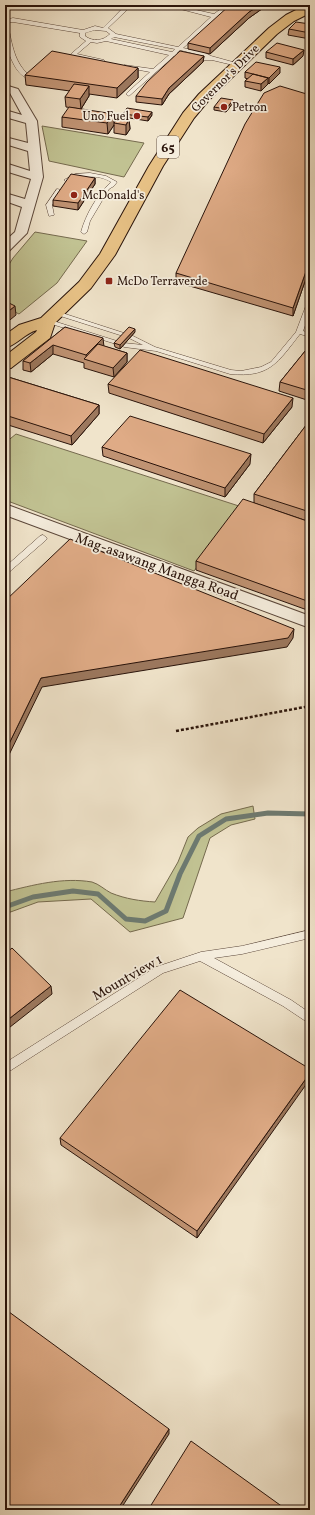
<svg xmlns="http://www.w3.org/2000/svg" width="315" height="1515" font-family="Vollkorn,serif">
  <style>
    .green { fill: #c1c292; stroke: #756a4e }
    .lines { fill: none; stroke-linecap: round; stroke-linejoin: round }
    .stream { stroke: #6d7a71; stroke-width: 5 }
    .service-casing { stroke: #5b473a; stroke-width: 1 }
    .minor-casing { stroke: #5b473a; stroke-width: 2 }
    .trunk-casing { stroke: #29130a; stroke-width: 2 }
    .path { stroke: #29130a; stroke-width: 2.5; stroke-dasharray: 3 2; stroke-linecap: butt }
    .service { fill: #f5eddd; fill-rule: evenodd }
    .minor { fill: #f5eddd; fill-rule: evenodd }
    .trunk { fill: #e8c286; fill-rule: evenodd }
    .wall { fill: #c09373; stroke: #29130a }
    .shaded-wall { fill: #9c785e; stroke: #29130a }
    .building { fill: #dfab86; stroke: #29130a }
    .poi-dot { fill: #8f2418; stroke: #f5eddd; stroke-width: 1.5 }
    .labels { text-anchor: middle; stroke-width: 3.5; stroke-linejoin: round; paint-order: stroke }
    .far-street-label { font-size: 12px; fill: #29130a; stroke: #f5eddd }
    .far-poi-label { font-size: 12px; fill: #29130a; stroke: #f5eddd; text-anchor: start }
    .shield { fill: #f5eddd; stroke: #665449; stroke-width: 1 }
    .shield-label { font-size: 13px; font-weight: bold; fill: #29130a }
    .street-label { font-size: 14px; fill: #29130a; stroke: #f5eddd }
  </style>
  <rect width="100%" height="100%" fill="#f0e4cb"/>
  <filter id="stains"><feTurbulence type="fractalNoise" baseFrequency=".005" numOctaves="4"/><feColorMatrix values="0 0 0 0 .2 0 0 0 0 .09 0 0 0 0 .02 0 0 0 .5 -.17"/></filter>
  <radialGradient id="worn" r=".72"><stop offset=".6" stop-color="#630" stop-opacity="0"/><stop offset="1" stop-color="#630" stop-opacity=".3"/></radialGradient>
  <path class="green" d="M 42,126 L 144,143 L 124,177 L 49,161 Z
    M 35,232 L 87,241 L 57,283 L 19,314 L 5,307 L 5,271 L 13,258 Z
    M 16,434 L 242,507 L 194,571 L 5,500 L 5,443 Z
    M 253,806 L 255,819 L 231,825 L 210,838 L 183,918 L 130,932 L 91,899 L 38,902 L 5,914 L 5,892 C 33,885 63,877 92,882 C 99,884 105,890 111,893 C 126,899 140,901 155,902 L 178,862 L 188,837 L 198,828 L 221,814 Z"/>
  <g class="lines">
    <path class="stream" d="M 5,907 L 33,897 L 73,891 L 98,894 L 126,919 L 145,921 L 166,911 L 180,874 L 199,836 L 226,819 L 268,813 L 310,814"/>
    <defs>
      <path id="service" d="M 126,5 L 132,5 L 108,28 L 116,34 L 178,47 L 211,17 L 165,5 L 174,5 L 214,14 L 226,5 L 232,5 L 183,48 L 203,52 L 211,56 L 240,64 L 237,66 L 212,60 L 191,60 L 189,59 L 189,57 L 204,56 L 180,50 L 177,53 L 179,54 L 179,56 L 174,56 L 129,96 L 126,94 L 127,93 L 150,72 L 124,67 L 124,65 L 153,69 L 169,55 L 106,41 L 97,43 L 91,42 L 77,54 L 104,60 L 104,62 L 73,57 L 70,55 L 71,54 L 86,41 L 80,37 L 80,33 L 13,22 L 5,23 L 8,25 C 12,44 14,63 30,76 L 30,78 C 16,79 6,48 5,37 C 5,31 5,26 5,20 L 13,18 L 83,30 L 95,26 L 103,28 ZM 95,30 L 106,31 L 110,34 C 103,41 93,42 85,36 L 85,33 ZM 114,37 L 175,49 L 172,52 L 111,39 Z
        M 90,173 L 106,176 L 117,182 L 114,186 L 109,189 L 90,221 L 87,232 L 84,234 L 81,232 C 86,214 97,195 111,182 C 97,173 81,177 67,182 L 64,180 L 75,174 Z
        M 57,189 L 62,190 L 52,205 L 54,215 L 49,216 L 46,205 Z
        M 310,301 L 310,312 L 303,331 L 310,333 L 310,337 L 300,334 C 278,362 270,378 230,374 L 156,351 L 124,347 L 121,345 L 124,343 L 143,345 L 129,338 L 129,336 L 131,335 L 155,347 L 231,370 L 241,371 L 261,367 L 271,362 L 296,332 L 307,303 Z
        M 56,311 L 127,334 L 128,335 L 127,336 L 123,336 L 54,314 L 54,312 Z
        M 47,319 L 120,342 L 121,343 L 118,345 L 116,344 L 45,322 L 44,321 Z
        M 43,535 L 47,538 L 46,540 L 8,573 L 5,574 L 5,567 L 40,536 Z
        M 310,930 L 310,938 L 242,954 L 214,958 L 291,1000 L 310,1013 L 310,1024 L 283,1006 L 200,961 L 163,973 L 5,1074 L 5,1063 L 156,967 L 201,952 L 242,946 Z"/>
      <path id="minor" d="M 5,85 L 18,89 L 37,121 L 43,177 L 27,233 L 9,251 L 5,252 L 5,241 L 15,232 L 22,207 L 5,201 L 5,193 L 25,199 L 31,179 L 5,171 L 5,163 L 30,171 L 28,151 L 5,144 L 5,137 L 28,143 L 26,123 L 5,117 L 5,110 L 22,115 L 10,93 L 5,92 Z
        M 5,504 L 310,616 L 310,628 L 5,515 Z"/>
      <path id="trunk" d="M 306,5 L 310,5 L 310,13 L 294,21 L 277,34 L 209,100 L 194,118 L 163,166 L 115,255 L 91,288 L 55,323 L 50,338 L 11,368 L 5,369 L 5,356 L 36,332 L 37,330 C 25,333 17,345 5,348 L 5,335 L 19,325 L 41,318 L 79,282 L 100,254 L 149,166 L 183,113 L 199,94 L 269,28 L 286,15 Z"/>
    </defs>
    <use href="#service" class="service-casing"/>
    <use href="#minor" class="minor-casing"/>
    <use href="#trunk" class="trunk-casing"/>
    <path class="path" d="M 176,731 L 310,706"/>
    <use href="#service" class="service"/>
    <use href="#minor" class="minor"/>
    <use href="#trunk" class="trunk"/>
  </g>
  <path class="wall" d="M 266,6 L 249,18 L 210,54 L 188,49 L 188,43 Z
    M 310,24 L 310,39 L 288,35 L 289,29 Z
    M 266,52 L 303,56 L 293,65 L 266,58 Z
    M 204,56 L 203,62 L 169,94 L 162,105 L 136,102 L 136,96 Z
    M 138,68 L 138,78 L 117,98 L 89,94 L 89,96 L 81,109 L 66,107 L 65,97 L 70,91 L 26,85 L 25,75 Z
    M 245,72 L 280,73 L 269,84 L 268,83 L 268,84 L 261,91 L 245,87 L 245,81 L 248,79 L 245,78 Z
    M 233,100 L 233,103 L 226,112 L 214,110 L 214,107 Z
    M 114,114 L 114,122 L 129,119 L 130,129 L 126,135 L 114,133 L 114,125 L 108,134 L 62,127 L 62,117 Z
    M 123,114 L 152,115 L 148,121 L 123,117 Z
    M 95,178 L 95,184 L 78,210 L 53,206 L 53,200 Z
    M 310,267 L 293,316 L 176,282 L 176,273 Z
    M 65,327 L 103,346 L 127,353 L 127,362 L 114,377 L 84,368 L 84,363 L 53,354 L 31,372 L 23,370 L 23,361 Z
    M 135,332 L 120,349 L 115,347 L 114,343 Z
    M 310,345 L 310,401 L 279,391 L 280,382 Z
    M 5,376 L 99,405 L 99,414 L 72,445 L 5,424 Z
    M 108,384 L 292,407 L 263,443 L 109,393 Z
    M 310,420 L 310,522 L 254,503 L 254,494 Z
    M 102,447 L 250,464 L 225,497 L 103,456 Z
    M 310,522 L 310,611 L 196,570 L 196,561 Z
    M 310,1069 L 197,1238 L 61,1145 L 60,1138 Z"/>
  <path class="shaded-wall" d="M 260,5 L 266,5 L 266,6 L 249,18 L 210,54 L 210,48 L 249,12 Z
    M 304,50 L 303,56 L 293,65 L 293,59 Z
    M 204,56 L 203,62 L 169,94 L 162,105 L 162,99 L 169,88 Z
    M 280,67 L 280,73 L 269,84 L 269,78 Z
    M 138,68 L 138,78 L 117,98 L 117,88 Z
    M 268,78 L 268,84 L 261,91 L 261,84 Z
    M 89,86 L 89,96 L 81,109 L 80,99 Z
    M 233,100 L 233,103 L 226,112 L 226,109 Z
    M 152,112 L 152,115 L 148,121 L 148,117 Z
    M 114,114 L 114,125 L 108,134 L 107,123 Z
    M 129,119 L 130,129 L 126,135 L 126,125 Z
    M 95,178 L 95,184 L 78,210 L 78,203 Z
    M 310,260 L 310,267 L 293,316 L 293,308 Z
    M 15,306 L 16,315 L 5,324 L 5,314 Z
    M 135,329 L 135,332 L 120,349 L 120,345 Z
    M 103,338 L 104,347 L 87,360 L 86,355 Z
    M 53,345 L 53,354 L 31,372 L 30,363 Z
    M 127,353 L 127,362 L 114,377 L 113,368 Z
    M 293,398 L 292,407 L 263,443 L 264,434 Z
    M 99,405 L 99,414 L 72,445 L 71,436 Z
    M 251,454 L 250,464 L 225,497 L 225,488 Z
    M 294,629 L 293,638 L 287,647 L 42,687 L 5,763 L 5,752 L 41,678 Z
    M 51,986 L 52,994 L 5,1031 L 5,1022 Z
    M 310,1073 L 310,1079 L 197,1238 L 197,1231 Z
    M 169,1429 L 169,1434 L 120,1510 L 117,1510 Z"/>
  <path class="building" d="M 230,5 L 260,5 L 249,12 L 210,48 L 188,43 Z
    M 296,22 L 310,24 L 310,33 L 289,29 Z
    M 277,43 L 304,50 L 293,59 L 266,52 Z
    M 52,51 L 138,68 L 117,88 L 25,75 Z
    M 180,51 L 204,56 L 169,88 L 162,99 L 136,96 L 147,82 Z
    M 256,62 L 280,67 L 269,78 L 245,72 Z
    M 253,74 L 268,78 L 261,84 L 245,81 Z
    M 74,84 L 89,86 L 80,99 L 65,97 Z
    M 280,86 L 310,95 L 310,260 L 293,308 L 176,273 L 245,124 L 264,93 Z
    M 221,98 L 233,100 L 226,109 L 214,107 Z
    M 69,107 L 114,114 L 107,123 L 62,117 Z
    M 127,108 L 152,112 L 148,117 L 123,114 Z
    M 118,118 L 129,119 L 126,125 L 114,123 Z
    M 71,174 L 95,178 L 78,203 L 53,200 Z
    M 5,301 L 15,306 L 5,314 Z
    M 65,327 L 103,338 L 86,355 L 53,345 L 30,363 L 23,361 Z
    M 129,327 L 135,329 L 120,345 L 114,343 Z
    M 98,344 L 127,353 L 113,368 L 84,359 Z
    M 310,345 L 310,391 L 280,382 Z
    M 140,350 L 293,398 L 264,434 L 108,384 Z
    M 5,376 L 99,405 L 71,436 L 5,415 Z
    M 130,416 L 251,454 L 225,488 L 102,447 Z
    M 310,420 L 310,512 L 254,494 Z
    M 243,499 L 310,522 L 310,602 L 196,561 Z
    M 70,539 L 294,629 L 288,638 L 41,678 L 5,752 L 5,601 Z
    M 12,948 L 51,986 L 5,1022 L 5,954 Z
    M 180,990 L 310,1069 L 310,1073 L 197,1231 L 60,1138 Z
    M 5,1309 L 169,1429 L 117,1510 L 5,1510 Z
    M 191,1441 L 287,1510 L 148,1510 Z"/>
  <g class="poi-dot">
    <circle cx="224" cy="107" r="4"/>
    <circle cx="137" cy="116" r="4"/>
    <circle cx="74" cy="195" r="4"/>
    <rect x="105" y="277" width="8" height="8" rx="2"/>
  </g>
  <g class="labels">
    <g class="far-street-label">
      <text transform="translate(225 78) rotate(-45)" y="4">Governor's Drive</text>
    </g>
    <g class="far-poi-label">
      <text x="232" y="111">Petron</text>
      <text x="129" y="120" text-anchor="end">Uno Fuel</text>
      <text x="82" y="199">McDonald's</text>
      <text x="117" y="285">McDo Terraverde</text>
    </g>
    <rect class="shield" x="157" y="136" width="22" height="22" rx="3"/>
    <g class="shield-label">
      <text x="168" y="152">65</text>
    </g>
    <g class="street-label">
      <text transform="translate(157 566) rotate(20)" y="5">Mag-asawang Mangga Road</text>
      <text transform="translate(127 977) rotate(-30)" y="5">Mountview 1</text>
    </g>
  </g>
  <rect width="315" height="1515" fill="none" stroke="#f0e4cb" stroke-width="20"/>
  <rect x="6" y="6" width="303" height="1503" fill="none" stroke="#29130a" stroke-width="2"/>
  <rect x="10" y="10" width="295" height="1495" fill="none" stroke="#29130a"/>
  <rect width="100%" height="100%" filter="url(#stains)"/>
  <rect width="100%" height="100%" fill="url(#worn)"/>
</svg>
